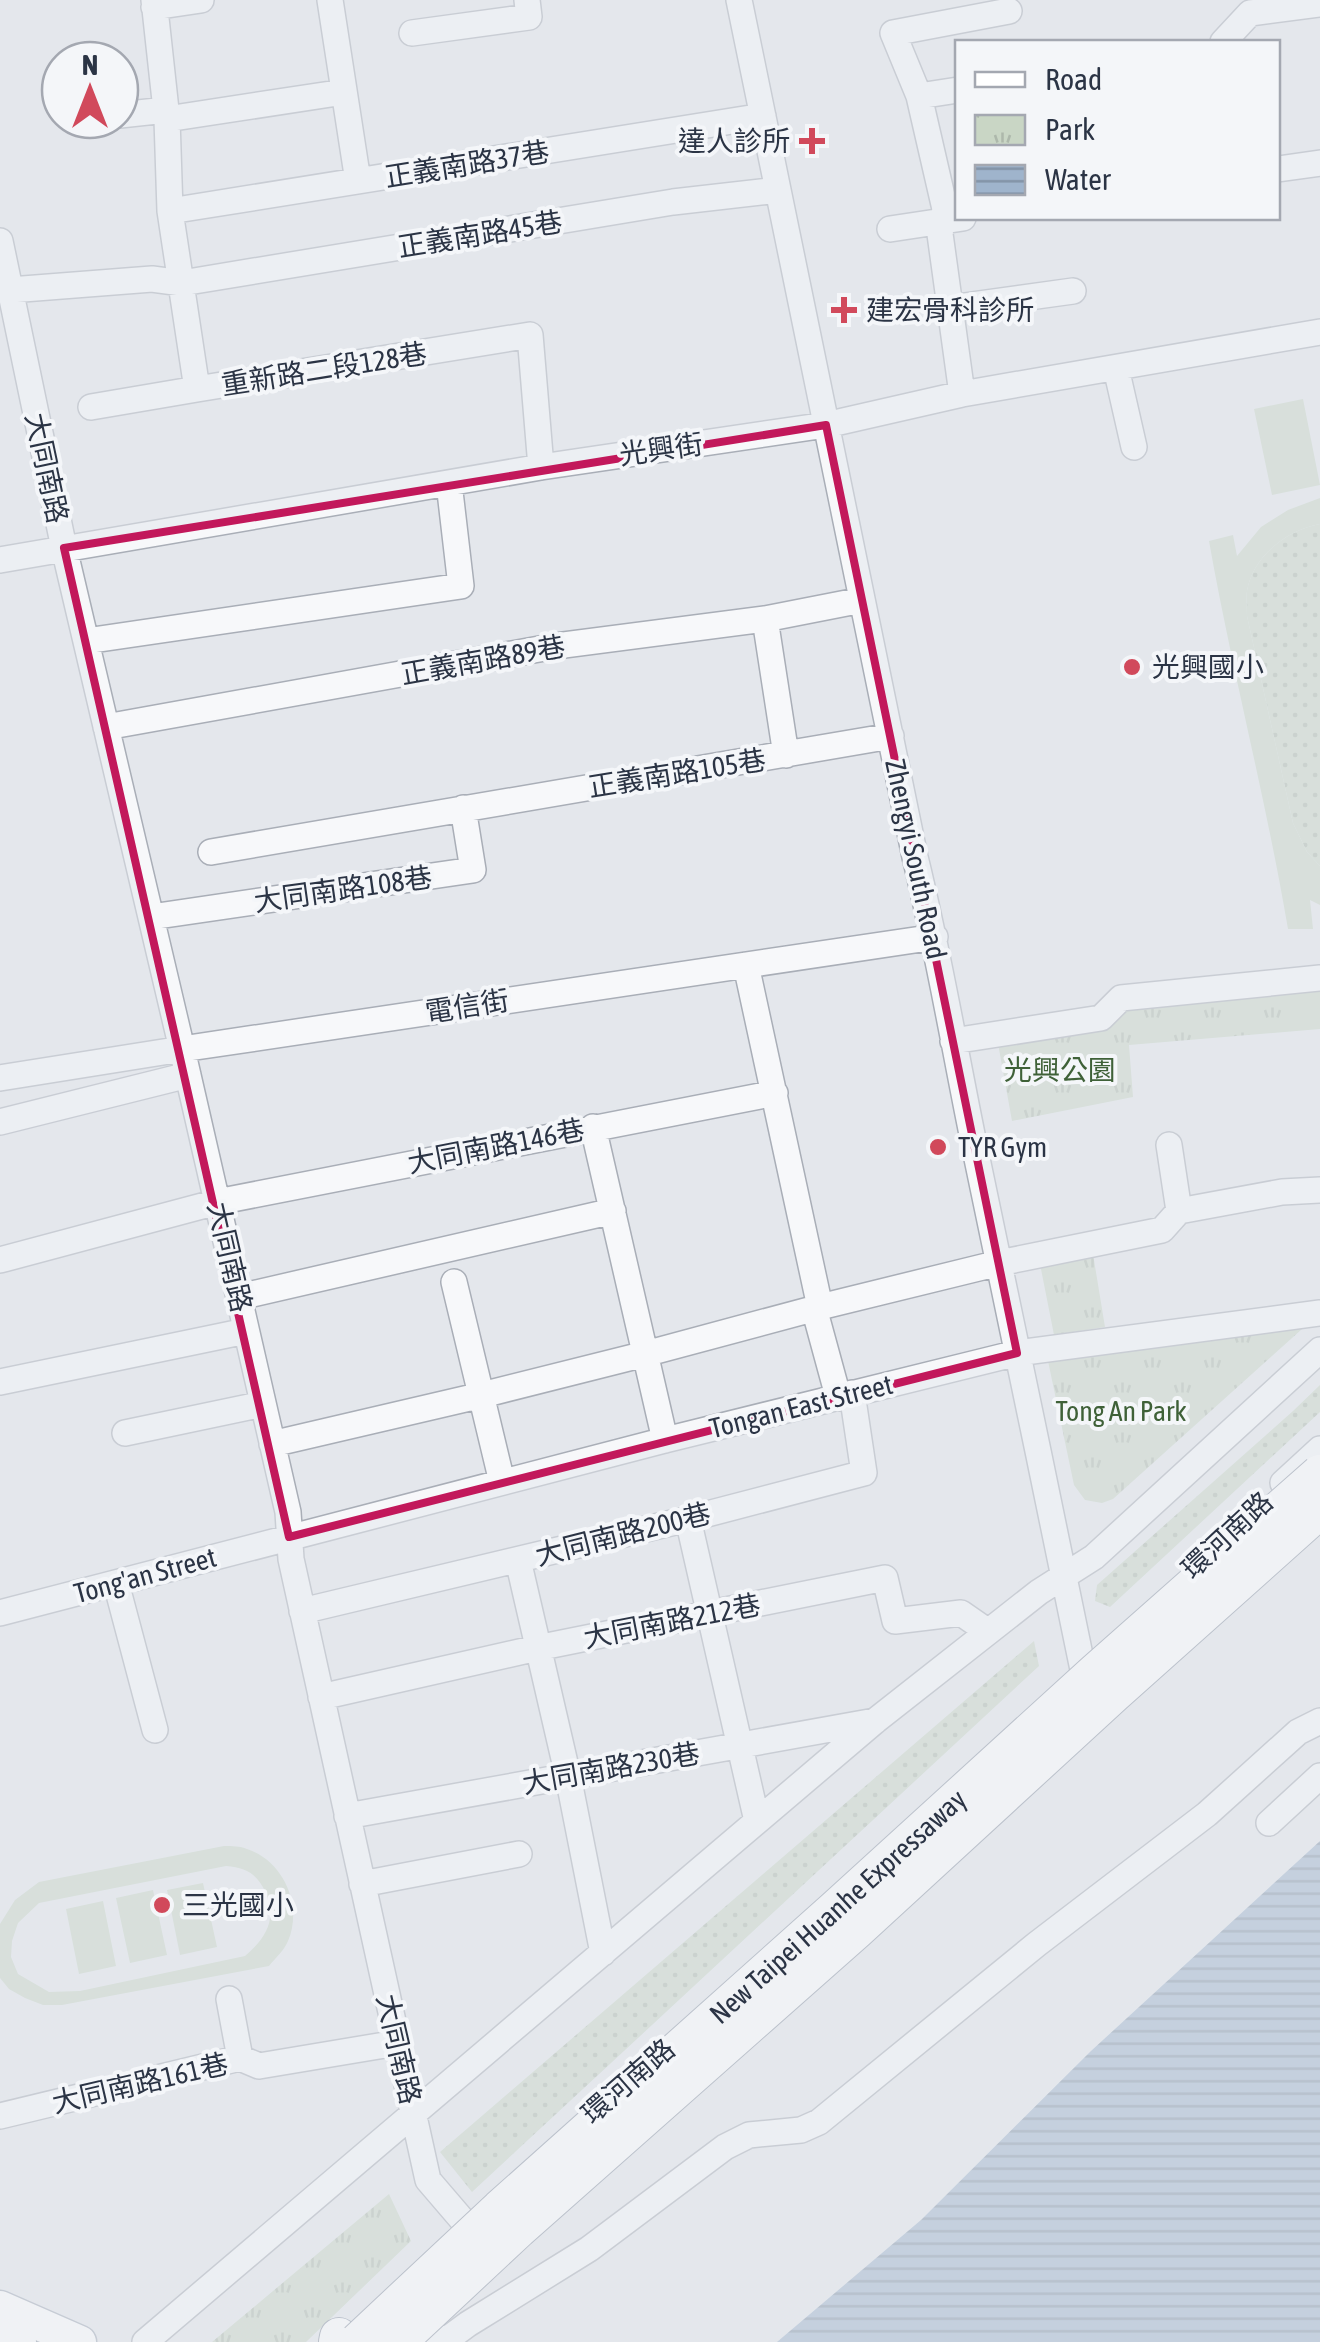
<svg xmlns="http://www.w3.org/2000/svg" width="1320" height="2342" font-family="'Asap Condensed','Noto Sans TC',sans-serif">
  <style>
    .grass { fill: url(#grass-dots) }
    .park { fill: url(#park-tufts) }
    .pitch { fill: #c9d6c5; fill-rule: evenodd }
    .water { fill: url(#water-rules) }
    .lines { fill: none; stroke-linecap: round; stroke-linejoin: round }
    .minor-casing { stroke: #a9aeb7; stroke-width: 28 }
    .major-casing { stroke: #a3abb8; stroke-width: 35 }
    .highway-casing { stroke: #8b94a3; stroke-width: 40 }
    .minor { stroke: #f7f8fa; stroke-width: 25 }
    .major { stroke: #fff; stroke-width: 32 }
    .highway { stroke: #fff; stroke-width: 38 }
    .highway-bridge-casing { stroke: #8b94a3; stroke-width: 40; stroke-linecap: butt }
    .highway-bridge { stroke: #fff; stroke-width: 38 }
    .marked { fill: none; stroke: #c2185b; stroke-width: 8; stroke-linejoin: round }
    .poi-dot { fill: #d1495b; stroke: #f4f6f9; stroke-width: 4 }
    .labels { text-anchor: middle; stroke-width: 8; stroke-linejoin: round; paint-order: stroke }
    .poi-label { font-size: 28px; fill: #2b3445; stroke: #f4f6f9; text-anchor: start }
    .street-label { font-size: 28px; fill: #2b3445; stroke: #f4f6f9 }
    .park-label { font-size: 28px; fill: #3f6138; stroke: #f4f6f9 }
  </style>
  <defs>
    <pattern id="grass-dots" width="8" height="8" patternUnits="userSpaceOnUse" patternTransform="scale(2.5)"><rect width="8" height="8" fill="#c9d6c5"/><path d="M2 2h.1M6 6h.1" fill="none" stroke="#adb8ab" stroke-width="1.8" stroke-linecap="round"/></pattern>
    <pattern id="park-tufts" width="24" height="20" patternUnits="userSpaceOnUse" patternTransform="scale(2.5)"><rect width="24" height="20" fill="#c9d6c5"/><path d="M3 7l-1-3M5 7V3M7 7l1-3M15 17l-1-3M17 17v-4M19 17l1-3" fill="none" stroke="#adb8ab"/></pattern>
    <pattern id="water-rules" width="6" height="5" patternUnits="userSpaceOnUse" patternTransform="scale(2.5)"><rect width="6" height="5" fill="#9fb4cc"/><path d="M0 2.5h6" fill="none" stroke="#8293a7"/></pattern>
  </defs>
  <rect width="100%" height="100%" fill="#e4e7ec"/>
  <path class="grass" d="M 1320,524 L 1320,866 L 1307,852 L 1293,823 L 1247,616 C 1247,608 1246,599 1247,591 C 1253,556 1287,530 1320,524 Z
    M 1320,1385 L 1320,1412 L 1110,1607 L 1095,1601 L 1097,1585 L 1293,1411 Z
    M 1034,1641 L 1039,1666 L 472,2192 L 440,2152 Z"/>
  <path class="park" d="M 1320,984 L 1320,1029 L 1129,1045 L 1133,1097 L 1012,1121 L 997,1038 L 1124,1004 Z
    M 1093,1254 L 1105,1327 L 1054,1335 L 1040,1264 Z
    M 1311,1321 L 1113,1499 L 1102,1503 L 1085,1500 L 1074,1485 L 1048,1361 Z
    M 389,2194 L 411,2241 L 306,2342 L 212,2342 Z"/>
  <path class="pitch" d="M 1303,399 L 1320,485 L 1272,495 L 1254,409 Z
    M 1320,498 L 1320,524 C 1287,530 1253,556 1247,591 C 1246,599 1247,608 1247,616 L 1293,823 L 1307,852 L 1320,866 L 1320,905 L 1310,900 L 1313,929 L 1288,929 C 1266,799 1232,671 1209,541 L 1233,535 L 1237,556 L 1261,527 L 1288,510 Z
    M 224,1846 C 232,1846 240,1846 247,1849 C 284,1861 303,1906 288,1941 C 284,1951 275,1958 269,1966 L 62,2005 L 43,2005 L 25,1998 L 9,1989 L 0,1978 L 0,1924 L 15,1900 L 39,1882 ZM 226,1866 C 246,1868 256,1873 265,1891 C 278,1919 266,1938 245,1956 L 80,1991 L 49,1992 L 18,1974 L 11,1957 L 12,1941 L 18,1923 L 39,1903 Z
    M 203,1883 L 217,1947 L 180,1955 L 167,1890 Z
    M 153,1890 L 167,1955 L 130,1963 L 116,1898 Z
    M 103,1901 L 116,1966 L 79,1974 L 66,1909 Z"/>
  <path class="water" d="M 1320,1841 L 1320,2342 L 777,2342 L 921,2220 L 1091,2051 Z"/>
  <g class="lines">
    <defs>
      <path id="minor" d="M 154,0 L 167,119 L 170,211 L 197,389 L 530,335 L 541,467
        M 330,0 L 358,181
        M 739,0 L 915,857 C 939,954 955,1052 975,1149 C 1013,1331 1051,1512 1088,1694
        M 154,7 L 201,0
        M 412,33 L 529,17 L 527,0
        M 1223,42 L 1250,13 L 1320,4
        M 919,96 L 958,90
        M 120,115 L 166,110
        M 167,119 L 344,92
        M 1278,169 L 1320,163
        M 170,211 L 763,116
        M 890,229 L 963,218
        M 0,241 L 64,548 L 182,1049 L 288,1512 L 291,1559 L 428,2180 L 482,2243
        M 10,290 L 152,279 L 182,283 L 673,202 L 778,190
        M 950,308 L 1073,291
        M 1116,368 L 1134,447
        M 962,394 L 940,234 L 945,209 L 919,96 L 893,33 L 1009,11
        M 91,407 L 197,389
        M 0,560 L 541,467 L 826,425 L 962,394 L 1320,332
        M 765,619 L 786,755
        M 86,641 L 461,586 L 449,483
        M 106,727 L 556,646 L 765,619 L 862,600
        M 211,852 L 891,736
        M 151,917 L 473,870 L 463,808
        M 746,965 L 820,1307
        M 953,1041 L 1101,1018 L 1121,998 L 1320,978
        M 0,1078 L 182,1049 L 935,937
        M 0,1122 L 188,1075
        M 593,1127 L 665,1440
        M 1169,1145 L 1179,1211
        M 0,1260 L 217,1202 L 775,1093
        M 454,1282 L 502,1482
        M 239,1297 L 613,1211
        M 814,1308 L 838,1396
        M 0,1382 L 246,1331
        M 125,1433 L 263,1404
        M 272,1444 L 482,1395 L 645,1354 L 820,1307 L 999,1263 L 1162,1230 L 1179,1211 L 1282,1192 L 1320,1190
        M 1283,1483 L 1320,1449
        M 688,1519 L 757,1821
        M 518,1560 L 568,1776 L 603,1953
        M 116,1583 L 155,1730
        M 302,1611 L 688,1519 L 864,1473 L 852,1393
        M 0,1613 L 665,1440 L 1017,1353 L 1320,1313
        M 321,1697 L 537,1648 L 885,1578 L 895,1621 L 961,1613 L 987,1631
        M 347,1816 L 875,1721
        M 1269,1823 L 1320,1776
        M 362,1884 L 519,1854
        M 229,1999 L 240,2058
        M 0,2116 L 240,2058 L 259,2066 L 397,2043
        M 403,2340 L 449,2338 L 468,2324 L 589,2249 L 725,2147 L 749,2135 L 801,2130 L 819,2122 L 1037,1944 L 1207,1814 L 1298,1732 L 1320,1721
        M 145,2342 L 875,1721 L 1039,1592 L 1094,1557 L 1320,1350"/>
      <path id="major" d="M 0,2307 L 80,2342"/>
      <path id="highway" d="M 0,2334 L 17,2342
        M 338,2342 L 339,2337"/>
    </defs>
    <use href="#minor" class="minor-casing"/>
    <use href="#major" class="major-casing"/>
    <use href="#highway" class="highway-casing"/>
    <use href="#minor" class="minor"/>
    <use href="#major" class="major"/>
    <use href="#highway" class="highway"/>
    <defs>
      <g id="highway-bridge">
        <path id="s1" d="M 358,2342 L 500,2209 L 836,1909 L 1095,1673 L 1320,1474"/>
        <path d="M 397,2342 L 518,2229 L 856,1930 L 1113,1694 L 1320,1509"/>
      </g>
    </defs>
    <use href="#highway-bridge" class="highway-bridge-casing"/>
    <use href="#highway-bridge" class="highway-bridge"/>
  </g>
  <path d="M0 0H1320V2342H0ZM 826,425 L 1017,1353 L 289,1537 L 64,548 Z" fill="#e4e7ec" fill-opacity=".55" fill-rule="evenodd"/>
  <path class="marked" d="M 826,425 L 1017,1353 L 289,1537 L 64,548 Z"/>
  <g class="poi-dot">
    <path d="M807 126h10v10h10v10h-10v10h-10v-10h-10v-10h10z"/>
    <path d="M839 295h10v10h10v10h-10v10h-10v-10h-10v-10h10z"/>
    <circle cx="1132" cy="667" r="10"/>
    <circle cx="938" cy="1147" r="10"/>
    <circle cx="162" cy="1905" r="10"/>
  </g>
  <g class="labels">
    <g class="poi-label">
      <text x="790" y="151" text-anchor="end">達人診所</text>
      <text x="866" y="320">建宏骨科診所</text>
      <text x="1152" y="677">光興國小</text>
      <text x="958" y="1157">TYR Gym</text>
      <text x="182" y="1915">三光國小</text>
    </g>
    <g class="street-label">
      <text transform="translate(467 164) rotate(-9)" y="10">正義南路37巷</text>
      <text transform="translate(480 234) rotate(-9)" y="10">正義南路45巷</text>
      <text transform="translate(324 369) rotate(-9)" y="10">重新路二段128巷</text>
      <text transform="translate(661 449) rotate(-8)" y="10">光興街</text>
      <text transform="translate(47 468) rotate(78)" y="10">大同南路</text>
      <text transform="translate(483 660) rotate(-10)" y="10">正義南路89巷</text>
      <text transform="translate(677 773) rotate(-9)" y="10">正義南路105巷</text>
      <text transform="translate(916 859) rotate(78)" y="10">Zhengyi South Road</text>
      <text transform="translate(343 889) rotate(-8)" y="10">大同南路108巷</text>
      <text transform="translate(467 1006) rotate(-9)" y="10">電信街</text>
      <text transform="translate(496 1146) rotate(-11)" y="10">大同南路146巷</text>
      <text transform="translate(230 1257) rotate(77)" y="10">大同南路</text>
      <text transform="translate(801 1406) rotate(-14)" y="10">Tongan East Street</text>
      <text transform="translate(623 1534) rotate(-14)" y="10">大同南路200巷</text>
      <text transform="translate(1227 1535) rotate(-43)" y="10">環河南路</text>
      <text transform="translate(145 1575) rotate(-15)" y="10">Tong'an Street</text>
      <text transform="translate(672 1621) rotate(-11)" y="10">大同南路212巷</text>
      <text transform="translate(611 1768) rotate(-10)" y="10">大同南路230巷</text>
      <text dy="10" stroke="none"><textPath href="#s1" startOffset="648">New Taipei Huanhe Expressaway</textPath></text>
      <text transform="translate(399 2049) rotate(77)" y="10">大同南路</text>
      <text transform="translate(628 2081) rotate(-41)" y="10">環河南路</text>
      <text transform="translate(140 2083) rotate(-13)" y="10">大同南路161巷</text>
    </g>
    <g class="park-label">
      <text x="1060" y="1080">光興公園</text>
      <text x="1121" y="1421">Tong An Park</text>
    </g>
  </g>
  <rect x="955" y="40" width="325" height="180" fill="#f4f6f9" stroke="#a4a8b1" stroke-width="2.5"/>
  <rect x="975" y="72" width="50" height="15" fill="#ffffff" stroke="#a4a8b1" stroke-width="2.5"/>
  <text x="1045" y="90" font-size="30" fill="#2b3445">Road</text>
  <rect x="975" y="115" width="50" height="30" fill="url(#park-tufts)" stroke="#a4a8b1" stroke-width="2.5"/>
  <text x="1045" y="140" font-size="30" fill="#2b3445">Park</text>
  <rect x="975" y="165" width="50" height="30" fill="url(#water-rules)" stroke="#a4a8b1" stroke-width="2.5"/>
  <text x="1045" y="190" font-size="30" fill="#2b3445">Water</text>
  <g transform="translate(90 90)"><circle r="48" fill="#f4f6f9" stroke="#a4a8b1" stroke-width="2.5"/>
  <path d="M0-8L18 38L0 25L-18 38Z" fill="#d1495b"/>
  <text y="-15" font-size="28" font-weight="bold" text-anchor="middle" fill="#2b3445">N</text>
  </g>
</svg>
